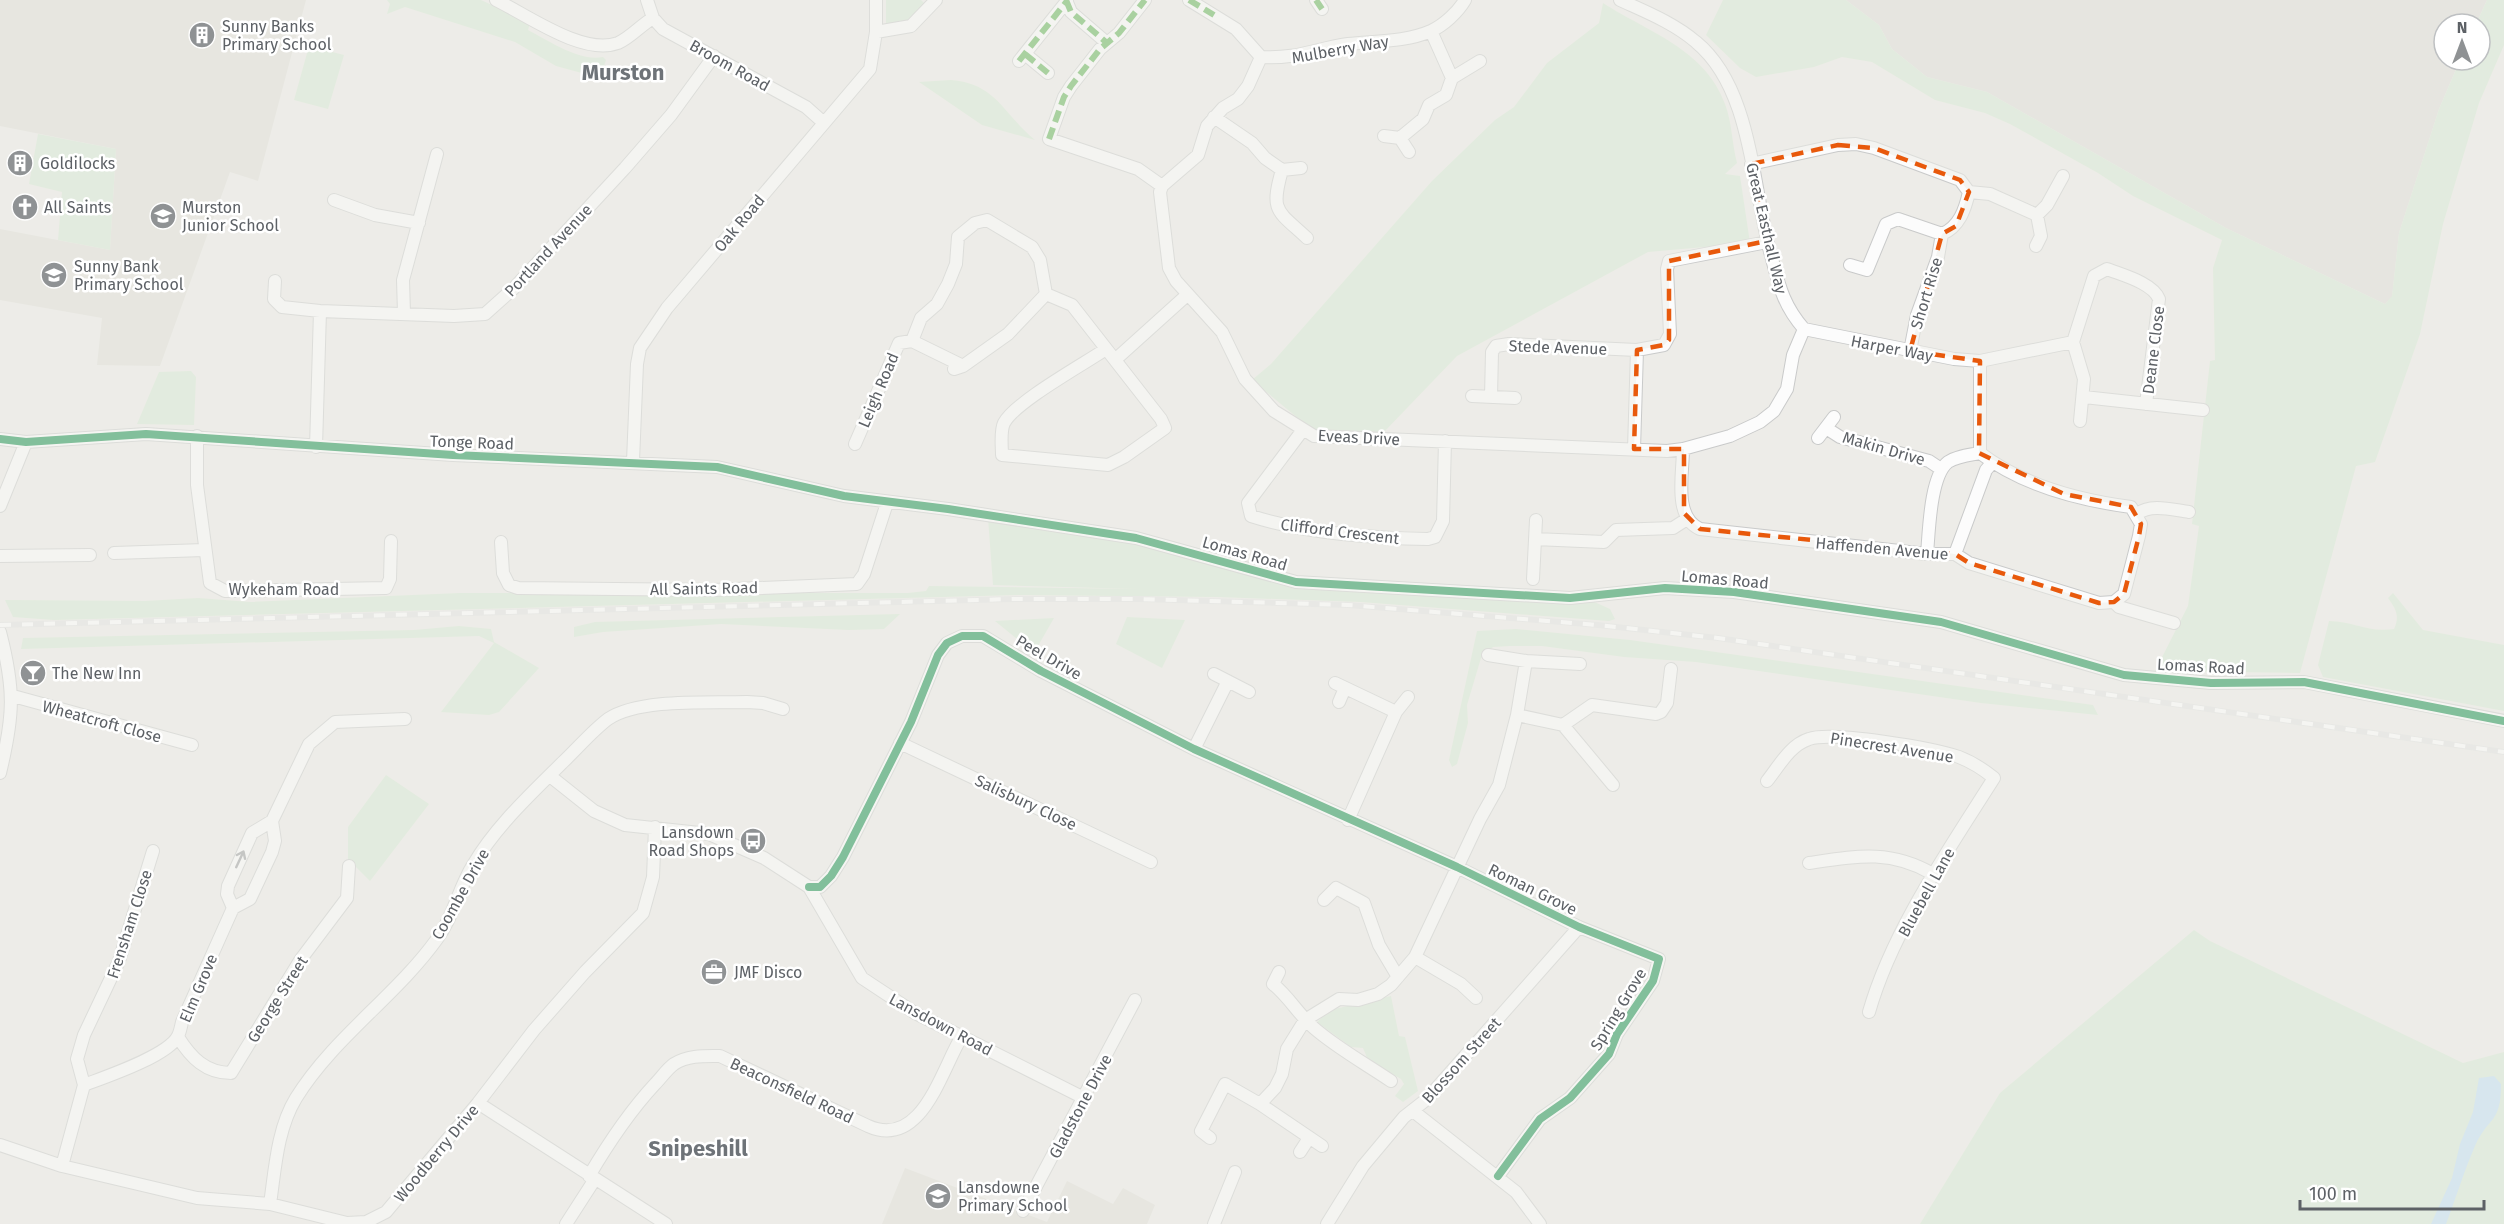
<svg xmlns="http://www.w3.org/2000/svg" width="2504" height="1224" font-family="'Fira Sans',sans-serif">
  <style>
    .industrial { fill: #dddbd8 }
    .education { fill: #e0ded8 }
    .green { fill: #d6e9d4 }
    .water { fill: #bcdef7 }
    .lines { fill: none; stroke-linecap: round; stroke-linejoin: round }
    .minor-casing { stroke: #c9caca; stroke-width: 14 }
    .minor { stroke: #fcfcfc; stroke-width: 12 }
    .rail-casing { stroke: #e3e3e3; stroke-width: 6 }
    .rail { stroke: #fff; stroke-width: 4; stroke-dasharray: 11; stroke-linecap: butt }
    .quiet { stroke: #58b04a; stroke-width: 6; stroke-dasharray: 12 6; stroke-linecap: butt }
    .cycleway-casing { stroke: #fff; stroke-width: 11 }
    .cycleway { stroke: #00873e; stroke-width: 8 }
    .oneway { stroke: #95979a }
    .marked { fill: none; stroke: #e8590c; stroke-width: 4.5; stroke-dasharray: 12 8; stroke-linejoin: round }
    .labels { text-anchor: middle; stroke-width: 5; stroke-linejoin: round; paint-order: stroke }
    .poi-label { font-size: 16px; fill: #5d6166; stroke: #fff; text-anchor: start }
    .street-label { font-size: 16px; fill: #5d6166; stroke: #fff }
    .district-label { font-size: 22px; font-weight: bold; fill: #6e7378; stroke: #fff }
  </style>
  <rect width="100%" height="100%" fill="#edece8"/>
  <path class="industrial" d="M 1846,0 L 2487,0 L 2476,24 L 2444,24 L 2444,60 L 2460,60 L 2439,109 L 2399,233 L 2392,297 L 2385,304 L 2226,228 L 1987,92 L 1927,77 L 1892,49 L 1879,25 Z"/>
  <path class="education" d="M 0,0 L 306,0 L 258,181 L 230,172 L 160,366 L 97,365 L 102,318 L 0,300 L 0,229 L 110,250 L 116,149 L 0,126 Z
    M 905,1168 L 1047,1222 L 1067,1181 L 1113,1204 L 1123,1188 L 1155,1205 L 1147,1224 L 882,1224 Z"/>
  <path class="green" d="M 387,0 L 481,0 L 530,23 L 528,30 C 549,41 580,62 603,57 L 606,60 L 600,78 L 556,66 L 515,42 L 405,7 L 387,14 L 390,4 Z
    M 886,0 L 921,0 L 925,4 L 907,24 L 889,26 L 886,23 Z
    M 1723,0 L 1846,0 L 1879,25 L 1892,49 L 1927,77 L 1987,92 L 2226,228 L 2385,304 L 2392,296 L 2399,233 L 2439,109 L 2460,60 L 2480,60 L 2480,24 L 2476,24 L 2487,0 L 2504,0 L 2504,45 L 2479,103 L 2443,224 L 2420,334 L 2375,462 L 2356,466 L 2300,673 L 2155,671 L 2188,606 L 2199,526 L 2192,524 L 2210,361 L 2215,360 L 2213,268 L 2222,240 L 2133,196 L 2098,173 L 2010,124 L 1985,113 L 1935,100 L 1872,62 L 1842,57 L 1814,67 L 1756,77 L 1740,68 L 1706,35 Z
    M 1603,3 C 1648,32 1705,49 1725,104 C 1732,122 1732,144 1737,163 L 1725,174 L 1740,176 L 1750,243 L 1648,252 L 1457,356 L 1384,432 L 1311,429 L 1252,380 L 1271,364 L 1432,181 L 1495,120 L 1514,107 L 1547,63 L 1599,23 Z
    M 309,46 L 344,55 L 328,109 L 294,100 Z
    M 951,80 C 996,83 1004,115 1035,140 L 982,125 L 919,82 Z
    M 38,134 L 116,149 L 110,250 L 58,240 L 62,192 L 29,184 Z
    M 191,371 L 196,377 L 194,425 L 137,424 L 159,372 Z
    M 988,518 L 1154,545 L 1295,589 L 1590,600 L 1610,609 L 1615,619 L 1609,621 L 1361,602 L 1217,597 L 1018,595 L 54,620 L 13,617 L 5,600 L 145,601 L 198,598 L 250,602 L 460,593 L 908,593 L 926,591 L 929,586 L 1138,589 L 993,585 Z
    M 2393,593 L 2423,630 L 2504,645 L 2504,711 L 2323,677 L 2318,665 L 2329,621 C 2353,621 2368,633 2394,629 C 2400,616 2396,609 2388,598 Z
    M 900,614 L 884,629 L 849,630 L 721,624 L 603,632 L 574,637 L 574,627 L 595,622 Z
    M 1127,617 L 1185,620 L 1162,668 L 1116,644 Z
    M 1054,618 L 1034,653 L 995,621 Z
    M 459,626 L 491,629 L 494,642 L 539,668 L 499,712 L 489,715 L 441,712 L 494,643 L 479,636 L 21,649 L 23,638 L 414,630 Z
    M 1516,629 L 1630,640 L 2093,705 L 2098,715 L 1981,703 L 1696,662 L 1624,657 L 1542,646 L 1510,646 L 1493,647 L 1481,658 L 1467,705 L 1468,723 L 1457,764 L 1452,767 L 1449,760 L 1477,631 Z
    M 386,775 L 429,804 L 370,881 L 348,859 L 348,827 Z
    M 2194,930 L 2210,941 L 2463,1063 L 2504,1052 L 2504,1224 L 1920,1224 L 2000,1093 Z
    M 1391,996 L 1399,1036 L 1405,1037 L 1418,1091 L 1403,1102 L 1395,1096 L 1404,1084 L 1401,1079 L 1368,1060 L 1363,1048 L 1351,1047 L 1317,1022 L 1330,1010 Z"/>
  <path class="water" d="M 2494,1076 L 2501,1084 C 2501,1125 2488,1116 2475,1146 C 2464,1171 2456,1198 2446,1224 L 2431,1224 L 2452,1178 L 2460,1144 L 2473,1112 L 2479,1078 Z"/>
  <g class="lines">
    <defs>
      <path id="minor" d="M 496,0 C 527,15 583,56 618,43 C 630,38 641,25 653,18
        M 647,0 L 653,18 L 663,29 L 806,107 L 824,123
        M 1066,0 L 1071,12 L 1107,43
        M 1145,0 L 1119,33 L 1100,49 L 1071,86 L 1064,97 L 1049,139 L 1138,169 L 1162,186
        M 1189,0 L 1236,29 L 1261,57
        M 1316,0 L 1322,9
        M 876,32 L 911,26 L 936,0
        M 1025,54 L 1048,73
        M 1261,57 C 1298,59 1314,49 1348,44 C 1375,41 1406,42 1431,31 C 1444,25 1458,12 1465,0
        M 1019,61 L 1067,1
        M 1452,78 L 1480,61
        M 1214,117 L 1252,143 L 1265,158 L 1282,170 C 1270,212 1277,210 1307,238
        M 1384,136 L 1400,138 L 1423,119 L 1429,105 L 1446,95 L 1452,78 L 1431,31
        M 1400,138 L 1409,152
        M 1751,164 L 1838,145 L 1856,144 L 1874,148 L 1960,180 L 1969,192
        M 1282,170 L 1301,168
        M 1162,186 L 1160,192 L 1169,268 L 1176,281 L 1222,332 L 1245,379 L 1274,411 L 1314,436 L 1667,451 L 1683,449 L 1730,436 L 1760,422 L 1774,411 L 1787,389 L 1793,355 L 1804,329 C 1783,305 1779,285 1771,255 C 1752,189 1753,89 1696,42 C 1674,23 1646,12 1620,0
        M 1162,186 L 1198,155 L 1207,126 L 1223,108 L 1238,99 L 1248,86 L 1261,57
        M 1969,192 L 1990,194 L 2037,215 L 2041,236 L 2036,246
        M 334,200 L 375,215 L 419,223
        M 2037,215 L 2047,205 L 2063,176
        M 1850,265 L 1867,270 L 1886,224 L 1898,219 L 1942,234 C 1959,227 1965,210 1969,192
        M 275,281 L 274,299 L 282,307 L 320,311 L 454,316 L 485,314 L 514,288 L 625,168 L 671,115 L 714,56
        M 404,313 L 403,280 L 437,154
        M 1804,329 L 1954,359 L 1980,361 L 2073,342
        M 912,341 L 963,366
        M 1910,351 L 1917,315 L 1938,257 L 1942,234
        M 1116,359 L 1187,295
        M 1980,361 L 1980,453 C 2023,486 2078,500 2131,507 L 2141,524 L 2139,536 L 2124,594 L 2114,602
        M 954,369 L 963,366 L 1008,334 L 1046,294
        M 1472,396 L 1515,398
        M 1491,397 L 1492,352 L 1496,346 L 1509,344 L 1637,350 L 1664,345 L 1670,334 L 1667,269 L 1669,261 L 1767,242
        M 2084,397 L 2203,410
        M 2080,421 L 2084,379 L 2073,342 L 2094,276 L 2107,269 C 2122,275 2153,283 2159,299 L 2146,404
        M 1826,428 L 1840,437 L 1929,461 L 1941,469
        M 1302,431 L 1248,503 L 1251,516 C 1304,533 1372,538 1428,539 L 1435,537 L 1443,521 L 1445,441
        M 197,436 L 197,485 L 210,583 L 225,591 L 386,588 L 390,579 L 391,541
        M 1818,438 L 1834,417
        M 0,439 L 26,442 L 146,434 L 453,455 L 717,467 L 844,496 L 948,509 L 1136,538 L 1296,582 L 1570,598 L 1665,588 L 1734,592 L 1941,622 L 2124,675 L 2211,683 L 2304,682 L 2504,721
        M 855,444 L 899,343 L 912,341 L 921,318 L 937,304 L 948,284 L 956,264 L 958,237 L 975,223 L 987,220 L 1032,247 L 1040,260 L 1046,294 L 1072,305 L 1161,419 L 1165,428 L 1124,457 L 1108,465 L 1002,455 C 1002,446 1000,431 1004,423 C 1015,402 1084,364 1106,349
        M 316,447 L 320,311
        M 1634,449 L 1637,350
        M 1683,449 C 1683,474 1673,517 1700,529 L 1927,554 L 1955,554 L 1969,563 L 2099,603 L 2114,602 L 2119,607 L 2174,623
        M 633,461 L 637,364 L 640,348 L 667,308 L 870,69 L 876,32 L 876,0
        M 0,506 L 26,442
        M 2137,514 C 2151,503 2173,510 2189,512
        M 1535,539 L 1604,542 L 1616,530 L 1673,528 L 1687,519
        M 501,542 L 503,573 L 509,585 L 518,588 L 713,590 L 857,584 L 864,574 L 887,503
        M 114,553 L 204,550
        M 1927,554 C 1929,532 1930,476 1948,462 C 1957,456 1969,455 1980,453
        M 1955,554 L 1986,470 L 1992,463
        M 0,556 L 90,555
        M 1533,579 L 1536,520
        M 0,632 C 15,690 14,715 0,773
        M 1488,655 L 1526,661
        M 1214,674 L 1249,692
        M 1335,683 L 1396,712
        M 13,696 L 192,745
        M 1339,702 L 1345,688
        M 1517,715 L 1526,661 L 1580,664
        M 1563,725 L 1592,705 L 1656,714 L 1661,712 L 1667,703 L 1671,669
        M 900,743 L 1151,862
        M 1194,749 L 1228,681
        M 550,776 L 594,811 L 625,825 L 709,834 L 764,858 L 809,887 L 862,978 L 915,1013 L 1084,1098
        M 1767,781 C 1779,766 1790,745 1809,739 C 1832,731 1934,748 1959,757 C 1972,762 1983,769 1994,778 C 1949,849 1892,931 1869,1012
        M 1348,820 L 1396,712 L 1408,697
        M 1809,863 C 1856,856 1890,849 1933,874
        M 809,887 L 820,887 L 831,876 L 843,857 L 911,722 L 938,655 L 947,643 L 962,636 L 983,636 L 1041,671 L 1194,749 L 1457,867 L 1579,927 L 1659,959 L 1653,981 L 1617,1034 L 1609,1054 L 1570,1098 L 1540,1119 L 1498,1176
        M 1324,900 L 1336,888 L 1364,903 L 1379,945 L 1398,977
        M 233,908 L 250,899 L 272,852 L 275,841 L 272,821 L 309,744 L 335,722 L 405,719
        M 1415,957 L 1461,984 L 1476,998
        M 1279,972 L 1273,984 C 1289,997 1299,1015 1314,1028 C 1337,1048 1366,1064 1391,1081
        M 178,1037 C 191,1058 206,1073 231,1073 L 301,959 L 347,898 L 349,866
        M 84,1085 C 105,1077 168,1056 178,1036 C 180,1032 181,1027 182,1022 L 233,908 L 227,894 L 228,886 L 252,833 L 272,821
        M 478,1103 L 666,1224
        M 1413,1111 L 1516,1192 L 1540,1224
        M 1210,1138 L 1201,1131 L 1225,1084 L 1260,1104
        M 0,1145 L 62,1166 L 197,1198 L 270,1204 L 347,1223 L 366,1222 L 386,1212 L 478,1103 L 534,1030 L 585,972 L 643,913 L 653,877 L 655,827
        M 1322,1146 L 1260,1104 L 1275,1088 L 1282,1074 L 1287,1049 L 1305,1020 L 1339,999 L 1358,1000 L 1378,994 L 1391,985 L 1415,957 L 1480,819 L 1499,785 L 1517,715 L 1563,725 L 1613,785
        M 1300,1152 L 1309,1138
        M 62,1166 L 84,1085 L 77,1059 L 84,1035 L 119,961 L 153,851
        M 589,1176 C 609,1142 629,1112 655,1084 C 661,1078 667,1069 674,1064 C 688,1055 705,1056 720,1056 L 868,1126 C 922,1150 941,1070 962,1036
        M 270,1204 C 275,1170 277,1129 296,1098 C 333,1038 396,996 437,939 C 454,916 458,889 473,865 C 496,826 530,795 562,763 C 577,749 592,731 608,719 C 639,698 710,703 747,702 L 763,703 L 783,709
        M 1023,1211 L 1135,1000
        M 566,1224 L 595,1179
        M 1214,1224 L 1235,1172
        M 1327,1224 L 1363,1166 L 1404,1117 L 1427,1099 L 1579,927"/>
    </defs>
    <use href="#minor" class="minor-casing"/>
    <use href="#minor" class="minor"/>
    <defs>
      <path id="rail" d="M 0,625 L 1015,599 L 1139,599 L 1348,605 L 1598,625 L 1718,638 L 2504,752"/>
    </defs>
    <use href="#rail" class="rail-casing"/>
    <use href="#rail" class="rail"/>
    <path class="quiet" d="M 1066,0 L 1071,12 L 1107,43
      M 1189,0 L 1214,15
      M 1316,0 L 1322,9
      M 1025,54 L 1048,73
      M 1019,61 L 1067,1
      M 1049,139 L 1064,97 L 1071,86 L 1100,49 L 1119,33 L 1145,0"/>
    <defs>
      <path id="cycleway" d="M 0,439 L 26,442 L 146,434 L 453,455 L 717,467 L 844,496 L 948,509 L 1136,538 L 1296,582 L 1570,598 L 1665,588 L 1734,592 L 1941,622 L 2124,675 L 2211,683 L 2304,682 L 2504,721
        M 809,887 L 820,887 L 831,876 L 843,857 L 911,722 L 938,655 L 947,643 L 962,636 L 983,636 L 1041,671 L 1194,749 L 1457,867 L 1579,927 L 1659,959 L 1653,981 L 1617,1034 L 1609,1054 L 1570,1098 L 1540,1119 L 1498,1176"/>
    </defs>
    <use href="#cycleway" class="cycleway-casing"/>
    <use href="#cycleway" class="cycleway"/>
  </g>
  <defs><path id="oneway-shaft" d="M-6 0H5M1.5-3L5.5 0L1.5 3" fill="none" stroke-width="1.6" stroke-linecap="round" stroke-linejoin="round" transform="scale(1.5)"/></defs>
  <use class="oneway" href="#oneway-shaft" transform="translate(240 859) rotate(-65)"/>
  <path d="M0 0H2504V1224H0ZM 1838,145 L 1874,148 L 1960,180 L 1969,192 L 1956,226 L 1942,234 L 1910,351 L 1980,361 L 1979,453 L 2064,494 L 2131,507 L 2141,524 L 2139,536 L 2124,594 L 2114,602 L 2099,603 L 1969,563 L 1955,554 L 1700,529 L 1684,513 L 1684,449 L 1634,449 L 1637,350 L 1664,345 L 1669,340 L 1669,261 L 1767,241 L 1751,164 Z" fill="#edece8" fill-opacity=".55" fill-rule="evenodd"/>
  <path class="marked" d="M 1838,145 L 1874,148 L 1960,180 L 1969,192 L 1956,226 L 1942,234 L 1910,351 L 1980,361 L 1979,453 L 2064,494 L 2131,507 L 2141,524 L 2139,536 L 2124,594 L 2114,602 L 2099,603 L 1969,563 L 1955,554 L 1700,529 L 1684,513 L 1684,449 L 1634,449 L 1637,350 L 1664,345 L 1669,340 L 1669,261 L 1767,241 L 1751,164 Z"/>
  <defs>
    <symbol id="building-disc" viewBox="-11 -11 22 22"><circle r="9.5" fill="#8f9294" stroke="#fff"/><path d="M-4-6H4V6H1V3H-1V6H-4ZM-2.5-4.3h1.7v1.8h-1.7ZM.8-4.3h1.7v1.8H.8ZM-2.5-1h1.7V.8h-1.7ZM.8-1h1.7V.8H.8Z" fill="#fff"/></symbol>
    <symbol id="church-disc" viewBox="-11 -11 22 22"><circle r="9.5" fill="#8f9294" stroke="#fff"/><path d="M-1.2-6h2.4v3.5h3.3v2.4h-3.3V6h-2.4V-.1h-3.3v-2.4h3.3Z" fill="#fff"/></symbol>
    <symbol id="school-disc" viewBox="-11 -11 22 22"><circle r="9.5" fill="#8f9294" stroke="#fff"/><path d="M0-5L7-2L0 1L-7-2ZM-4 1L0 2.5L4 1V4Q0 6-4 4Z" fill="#fff"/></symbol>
    <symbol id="bar-disc" viewBox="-11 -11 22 22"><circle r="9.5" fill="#8f9294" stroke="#fff"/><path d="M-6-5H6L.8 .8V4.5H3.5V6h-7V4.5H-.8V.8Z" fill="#fff"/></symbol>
    <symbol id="bus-disc" viewBox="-11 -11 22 22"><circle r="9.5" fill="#8f9294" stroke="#fff"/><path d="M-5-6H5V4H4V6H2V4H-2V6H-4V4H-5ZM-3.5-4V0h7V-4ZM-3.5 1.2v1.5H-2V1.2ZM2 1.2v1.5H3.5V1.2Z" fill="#fff"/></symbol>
    <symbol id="office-disc" viewBox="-11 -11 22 22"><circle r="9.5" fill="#8f9294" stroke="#fff"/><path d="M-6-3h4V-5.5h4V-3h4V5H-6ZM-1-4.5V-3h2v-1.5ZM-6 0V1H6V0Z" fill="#fff"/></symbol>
  </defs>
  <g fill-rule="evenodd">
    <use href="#building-disc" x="187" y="20" width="30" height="30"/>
    <use href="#building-disc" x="5" y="148" width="30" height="30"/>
    <use href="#church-disc" x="10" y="192" width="30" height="30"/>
    <use href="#school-disc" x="148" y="201" width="30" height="30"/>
    <use href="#school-disc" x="39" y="260" width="30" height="30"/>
    <use href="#bar-disc" x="18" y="658" width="30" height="30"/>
    <use href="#bus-disc" x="738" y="826" width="30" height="30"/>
    <use href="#office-disc" x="699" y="957" width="30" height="30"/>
    <use href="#school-disc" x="923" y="1181" width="30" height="30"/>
  </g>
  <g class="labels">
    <g class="poi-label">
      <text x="222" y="32">Sunny Banks<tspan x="222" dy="18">Primary School</tspan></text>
      <text x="40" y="169">Goldilocks</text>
      <text x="44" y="213">All Saints</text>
      <text x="182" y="213">Murston<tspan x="182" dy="18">Junior School</tspan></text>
      <text x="74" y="272">Sunny Bank<tspan x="74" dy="18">Primary School</tspan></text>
      <text x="52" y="679">The New Inn</text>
      <text x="734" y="838" text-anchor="end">Lansdown<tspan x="734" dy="18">Road Shops</tspan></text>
      <text x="734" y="978">JMF Disco</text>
      <text x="958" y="1193">Lansdowne<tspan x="958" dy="18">Primary School</tspan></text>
    </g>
    <g class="street-label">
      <text transform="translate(1340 49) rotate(-10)" y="6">Mulberry Way</text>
      <text transform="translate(730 65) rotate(29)" y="6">Broom Road</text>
      <text transform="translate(739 223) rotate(-50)" y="6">Oak Road</text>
      <text transform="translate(1767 228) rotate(77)" y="6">Great Easthall Way</text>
      <text transform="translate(548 250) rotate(-47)" y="6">Portland Avenue</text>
      <text transform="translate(1926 293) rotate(-73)" y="6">Short Rise</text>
      <text transform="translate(1558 347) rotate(2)" y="6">Stede Avenue</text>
      <text transform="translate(1892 348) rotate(11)" y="6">Harper Way</text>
      <text transform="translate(2153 350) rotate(-83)" y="6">Deane Close</text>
      <text transform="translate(878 390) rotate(-67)" y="6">Leigh Road</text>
      <text transform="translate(1359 437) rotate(3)" y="6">Eveas Drive</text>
      <text transform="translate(472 442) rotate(2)" y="6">Tonge Road</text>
      <text transform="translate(1884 448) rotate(16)" y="6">Makin Drive</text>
      <text transform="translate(1340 531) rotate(7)" y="6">Clifford Crescent</text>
      <text transform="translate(1882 548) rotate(5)" y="6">Haffenden Avenue</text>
      <text transform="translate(1245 553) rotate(16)" y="6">Lomas Road</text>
      <text transform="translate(1725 579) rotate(5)" y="6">Lomas Road</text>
      <text transform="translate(704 588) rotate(-1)" y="6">All Saints Road</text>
      <text x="284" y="595">Wykeham Road</text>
      <text transform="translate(1049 657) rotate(30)" y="6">Peel Drive</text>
      <text transform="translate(2201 666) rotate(3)" y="6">Lomas Road</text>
      <text transform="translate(102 721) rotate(15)" y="6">Wheatcroft Close</text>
      <text transform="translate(1892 747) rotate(9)" y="6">Pinecrest Avenue</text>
      <text transform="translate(1026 802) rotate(25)" y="6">Salisbury Close</text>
      <text transform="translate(1533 889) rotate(26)" y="6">Roman Grove</text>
      <text transform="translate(1926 892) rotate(-61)" y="6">Bluebell Lane</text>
      <text transform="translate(460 894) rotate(-61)" y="6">Coombe Drive</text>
      <text transform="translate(129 924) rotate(-72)" y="6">Frensham Close</text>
      <text transform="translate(198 988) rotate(-67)" y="6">Elm Grove</text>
      <text transform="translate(277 999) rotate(-58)" y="6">George Street</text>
      <text transform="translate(1618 1009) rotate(-59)" y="6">Spring Grove</text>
      <text transform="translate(941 1024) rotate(28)" y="6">Lansdown Road</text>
      <text transform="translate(1461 1060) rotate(-48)" y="6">Blossom Street</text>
      <text transform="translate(792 1090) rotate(25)" y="6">Beaconsfield Road</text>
      <text transform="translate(1080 1106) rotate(-62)" y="6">Gladstone Drive</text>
      <text transform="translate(436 1153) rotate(-50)" y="6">Woodberry Drive</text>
    </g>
    <g class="district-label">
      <text x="623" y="80">Murston</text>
      <text x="698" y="1156">Snipeshill</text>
    </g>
  </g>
  <g transform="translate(2462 42)"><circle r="28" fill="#ffffff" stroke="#bec0c2" stroke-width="1.5"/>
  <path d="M0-4.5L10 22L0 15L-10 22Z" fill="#8f9294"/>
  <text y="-9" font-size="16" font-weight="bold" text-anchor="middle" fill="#5d6166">N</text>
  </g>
  <path d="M2300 1200v9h184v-9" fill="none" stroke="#5d6166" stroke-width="3"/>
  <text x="2309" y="1200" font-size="18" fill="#5d6166" stroke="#ffffff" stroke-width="4.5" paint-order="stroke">100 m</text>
</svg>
